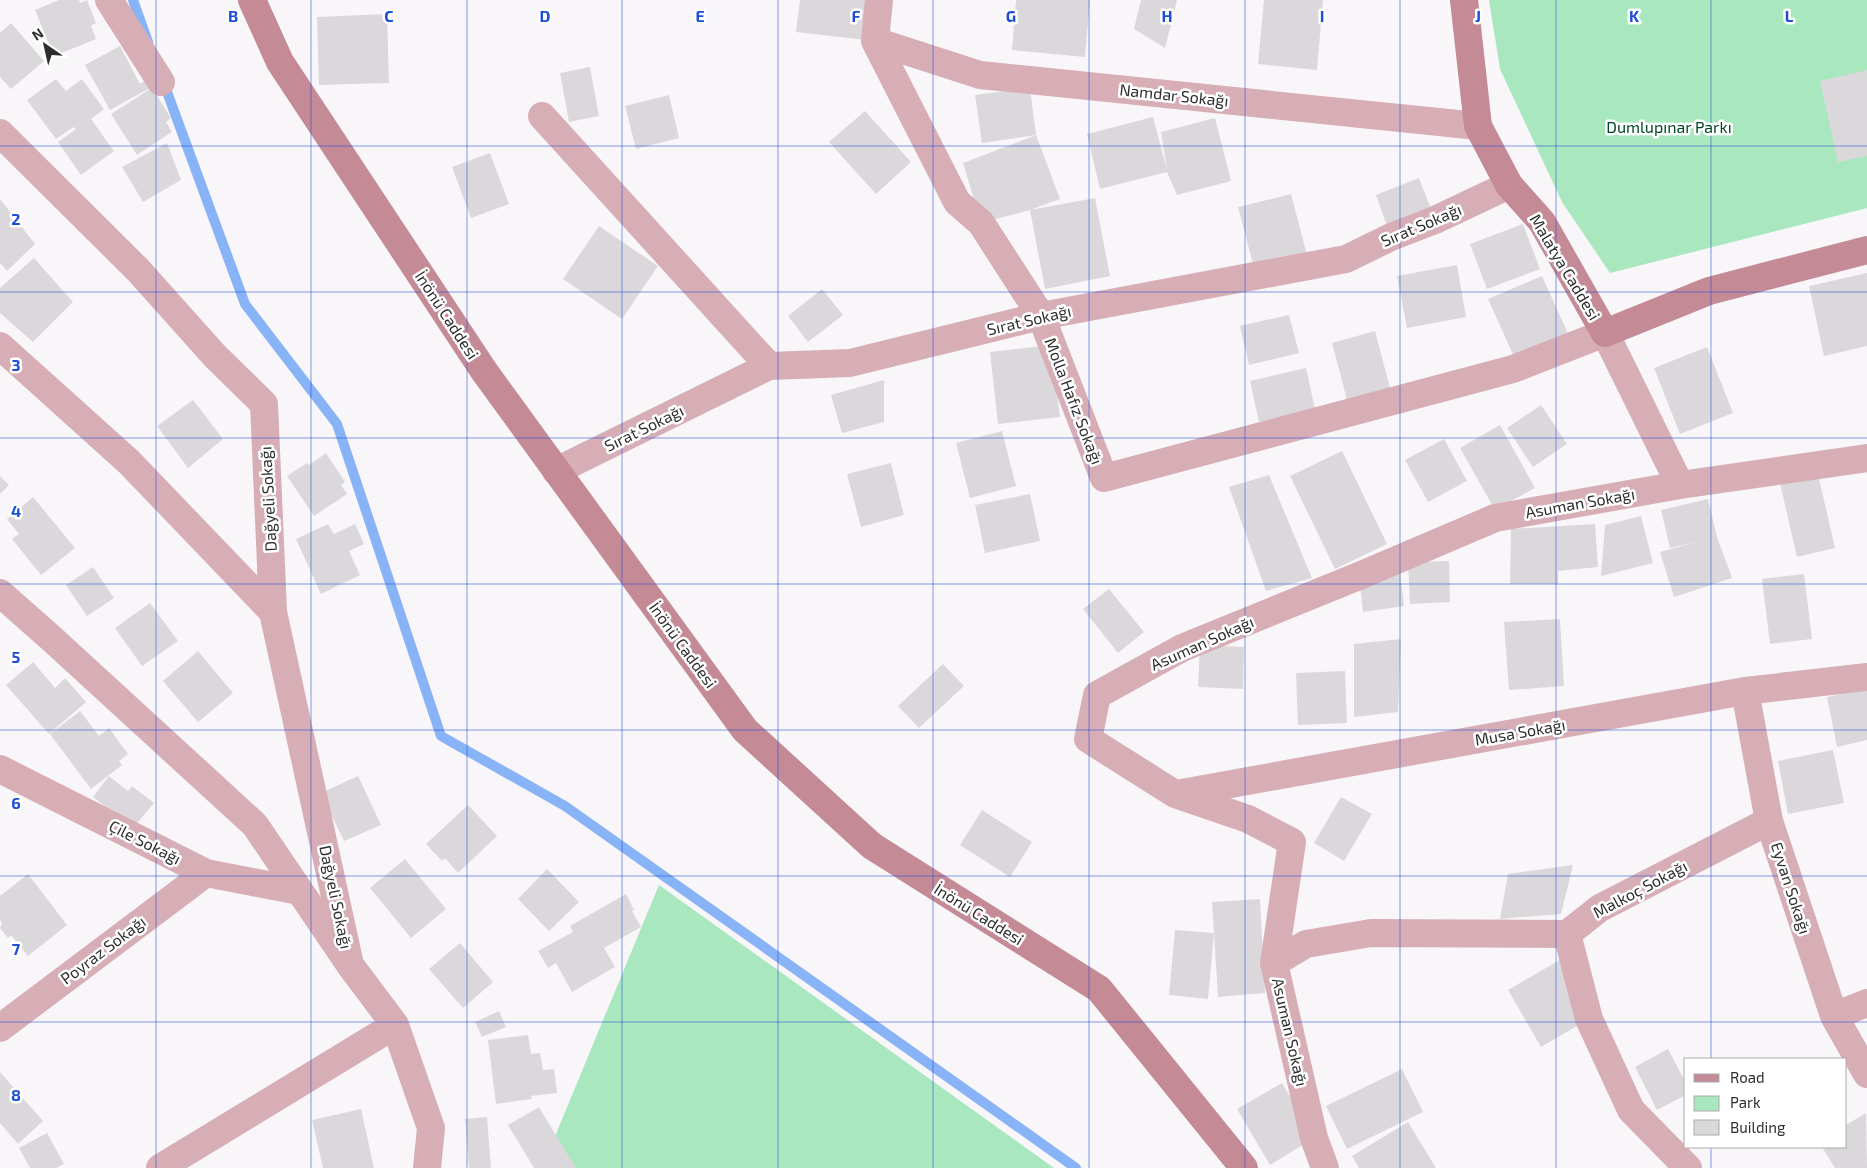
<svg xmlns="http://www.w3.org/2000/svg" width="1867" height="1168" font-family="'Exo 2',sans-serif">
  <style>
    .green { fill: #a9e7bf }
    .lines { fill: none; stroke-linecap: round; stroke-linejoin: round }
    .stream { stroke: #88b3f6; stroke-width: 10 }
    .building { fill: #dbd8db }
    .street { stroke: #d7aeb6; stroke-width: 28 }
    .secondary { stroke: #c48a96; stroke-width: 28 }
    .grid { fill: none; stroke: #1d4ed8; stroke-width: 1; stroke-opacity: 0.55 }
    .labels { text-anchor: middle; stroke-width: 5; stroke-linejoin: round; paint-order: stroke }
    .street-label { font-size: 16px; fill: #2f2e2f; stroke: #fff }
    .park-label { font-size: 16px; fill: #014526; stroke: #fff }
    .grid-label { font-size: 16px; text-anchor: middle; font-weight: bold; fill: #1d4ed8; stroke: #fff; stroke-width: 5; stroke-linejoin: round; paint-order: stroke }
  </style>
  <rect width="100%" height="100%" fill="#f9f6f9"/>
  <path class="green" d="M 1489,0 L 1867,0 L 1867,208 L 1610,273 L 1562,202 L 1500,69 Z
    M 659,885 L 1054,1168 L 571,1168 L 551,1146 Z"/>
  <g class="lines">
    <path class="stream" d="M 133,0 L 148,42
      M 163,81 L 245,304 L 337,424 L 441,736 L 565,806 L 1076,1168"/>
  </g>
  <path class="building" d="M 59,0 L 79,0 L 80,3 L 87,0 L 96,23 L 91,26 L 96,39 L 54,56 L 35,10 Z
    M 800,0 L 879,0 L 875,41 L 796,32 Z
    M 1016,0 L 1090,0 L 1085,57 L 1012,50 Z
    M 1141,0 L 1177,0 L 1165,48 L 1134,29 Z
    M 1264,0 L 1323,0 L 1317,70 L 1258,64 Z
    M 387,14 L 389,83 L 319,85 L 317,17 Z
    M 11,23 L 44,61 L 11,89 L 0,77 L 0,33 Z
    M 120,46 L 140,84 L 146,80 L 150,88 L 110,110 L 85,65 Z
    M 590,67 L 599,116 L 569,122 L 560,73 Z
    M 1867,70 L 1867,156 L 1838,162 L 1820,81 Z
    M 56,79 L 66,91 L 82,79 L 104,109 L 91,119 L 114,151 L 81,175 L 58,142 L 76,129 L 74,127 L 56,139 L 27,100 Z
    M 152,88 L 171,118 L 166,122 L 172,132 L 137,155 L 111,114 Z
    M 1030,88 L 1036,135 L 982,143 L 975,95 Z
    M 669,95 L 679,138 L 636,149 L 625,106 Z
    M 865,111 L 911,162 L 876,194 L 829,142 Z
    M 1153,117 L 1167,170 L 1161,132 L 1215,118 L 1231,181 L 1177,195 L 1167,172 L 1100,189 L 1087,134 Z
    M 1036,135 L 1060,199 L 1030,210 L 981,223 L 963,163 Z
    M 167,143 L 181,180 L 143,202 L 122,167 Z
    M 490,153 L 509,204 L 471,218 L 452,167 Z
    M 1419,178 L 1435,220 L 1391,237 L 1376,195 Z
    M 1291,194 L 1307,255 L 1254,268 L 1238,207 Z
    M 1095,198 L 1110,276 L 1045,289 L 1030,210 Z
    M 0,199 L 35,244 L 7,271 L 0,263 Z
    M 1523,224 L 1540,269 L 1487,289 L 1470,244 Z
    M 599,226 L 658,266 L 622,319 L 563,279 Z
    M 34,258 L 73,302 L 33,342 L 0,313 L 0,288 Z
    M 1457,265 L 1466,317 L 1407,328 L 1397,276 Z
    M 1867,273 L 1867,346 L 1824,356 L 1809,286 Z
    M 1542,276 L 1570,338 L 1516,361 L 1488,299 Z
    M 822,289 L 843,315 L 808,342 L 788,316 Z
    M 1289,315 L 1299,353 L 1249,365 L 1240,326 Z
    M 1375,331 L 1390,388 L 1347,400 L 1332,343 Z
    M 1051,345 L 1060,417 L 998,424 L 990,352 Z
    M 1707,347 L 1733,413 L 1680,434 L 1654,368 Z
    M 1306,368 L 1315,409 L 1259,422 L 1250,381 Z
    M 884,380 L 884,422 L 842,433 L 831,395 Z
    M 193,400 L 223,439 L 188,468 L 157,426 Z
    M 1541,405 L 1567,444 L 1533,467 L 1507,428 Z
    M 1500,425 L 1535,488 L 1495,510 L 1460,448 Z
    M 1002,431 L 1016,486 L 970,498 L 956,443 Z
    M 1444,439 L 1467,481 L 1428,502 L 1405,460 Z
    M 1342,451 L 1387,544 L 1335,569 L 1290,476 Z
    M 326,453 L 345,482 L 341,485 L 347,494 L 314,516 L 287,476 L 307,463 L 309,465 Z
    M 891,463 L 904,515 L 861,527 L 847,474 Z
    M 1817,470 L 1835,548 L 1797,557 L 1779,479 Z
    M 1269,475 L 1312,578 L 1266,591 L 1229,487 Z
    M 0,476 L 9,485 L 0,494 Z
    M 1030,494 L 1040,541 L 985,553 L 975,505 Z
    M 33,497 L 75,548 L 41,575 L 12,539 L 19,534 L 7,519 Z
    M 1708,499 L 1717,537 L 1732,578 L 1674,597 L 1660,552 L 1696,542 L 1670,548 L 1661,510 Z
    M 1641,516 L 1653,563 L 1601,576 L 1605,525 Z
    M 328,524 L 334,534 L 355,524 L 364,544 L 349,551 L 360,575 L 321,594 L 296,539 Z
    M 1595,524 L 1598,567 L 1558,571 L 1558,584 L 1510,584 L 1511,529 Z
    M 1449,561 L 1450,602 L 1410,604 L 1408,562 Z
    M 93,567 L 114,598 L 87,616 L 66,585 Z
    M 1400,571 L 1404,606 L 1363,612 L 1359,576 Z
    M 1804,574 L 1812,639 L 1770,644 L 1762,579 Z
    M 1109,589 L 1144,632 L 1118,653 L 1083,609 Z
    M 150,603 L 178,641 L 142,666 L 115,628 Z
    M 1560,619 L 1564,686 L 1509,690 L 1504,622 Z
    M 1401,639 L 1398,712 L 1354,717 L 1354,644 Z
    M 1200,645 L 1244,647 L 1243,689 L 1198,687 Z
    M 198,651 L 233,693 L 198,722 L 163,681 Z
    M 33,662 L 55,688 L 65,678 L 86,702 L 49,734 L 6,685 Z
    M 943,664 L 964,686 L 919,728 L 898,706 Z
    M 1345,671 L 1347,723 L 1298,725 L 1296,673 Z
    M 1867,689 L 1867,740 L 1837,747 L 1827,697 Z
    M 80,711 L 99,736 L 109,728 L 128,754 L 119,761 L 122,765 L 91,789 L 50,734 Z
    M 1833,750 L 1844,803 L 1788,814 L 1778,761 Z
    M 109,776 L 128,791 L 132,786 L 154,803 L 133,828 L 93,797 Z
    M 358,776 L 381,825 L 344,841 L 321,793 Z
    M 1341,797 L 1372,814 L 1344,861 L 1314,843 Z
    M 468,805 L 497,836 L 458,873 L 445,858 L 442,861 L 426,844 Z
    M 982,810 L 1032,842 L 1010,877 L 960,845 Z
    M 405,859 L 446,909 L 411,938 L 370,888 Z
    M 1573,865 L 1561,914 L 1500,919 L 1508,874 Z
    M 547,869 L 579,902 L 549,931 L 518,899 Z
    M 28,874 L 67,925 L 28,956 L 11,935 L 8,938 L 0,928 L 2,923 L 0,920 L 0,896 Z
    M 626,894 L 634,910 L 632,911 L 641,927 L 604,948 L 615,967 L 572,992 L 556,963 L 548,968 L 538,951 L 573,932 L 570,926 Z
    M 1260,899 L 1265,993 L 1218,997 L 1212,902 Z
    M 1175,930 L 1214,933 L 1208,999 L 1169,995 Z
    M 460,943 L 493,982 L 463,1008 L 429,969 Z
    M 1572,953 L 1589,1019 L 1541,1047 L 1508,990 Z
    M 499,1011 L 506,1027 L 482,1037 L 475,1022 Z
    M 528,1035 L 531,1054 L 540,1053 L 543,1070 L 554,1069 L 557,1093 L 531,1096 L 532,1099 L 496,1104 L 488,1040 Z
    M 1668,1049 L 1686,1083 L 1686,1095 L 1657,1110 L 1635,1067 Z
    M 1402,1069 L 1423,1112 L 1347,1149 L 1326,1106 Z
    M 0,1072 L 43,1121 L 18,1144 L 0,1123 Z
    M 1282,1083 L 1314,1138 L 1270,1165 L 1237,1109 Z
    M 539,1107 L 566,1152 L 576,1168 L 534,1168 L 508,1125 Z
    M 361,1109 L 374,1168 L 323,1168 L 312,1120 Z
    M 1866,1113 L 1867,1168 L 1835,1168 L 1822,1147 L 1846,1147 L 1846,1125 Z
    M 487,1117 L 491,1168 L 469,1168 L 465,1119 Z
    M 1408,1122 L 1436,1168 L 1359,1168 L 1352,1156 Z
    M 47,1133 L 64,1164 L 56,1168 L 30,1168 L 19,1148 Z"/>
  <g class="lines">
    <path class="street" d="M 109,0 L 161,82
      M 879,0 L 875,41 L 957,202 L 981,223 L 1041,316 L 1104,478 L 1513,369 L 1605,333 L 1680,485
      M 875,41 L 980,75 L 1478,126
      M 542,116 L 769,366
      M 0,133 L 138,270 L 215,356 L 264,404 L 273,612 L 350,965
      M 0,346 L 129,462 L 273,612
      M 556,471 L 769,366 L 850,363 L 1041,316 L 1346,259 L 1391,237 L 1435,220 L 1509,185
      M 0,593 L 52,639 L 255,825 L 350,965 L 395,1025 L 431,1128 L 427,1168
      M 1745,691 L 1769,821 L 1834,1016 L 1867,1074
      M 0,769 L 206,873 L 299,891
      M 1176,794 L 1745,691 L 1867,677
      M 1274,963 L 1306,944 L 1371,933 L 1567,934
      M 1834,1016 L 1867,1003
      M 0,1028 L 206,873
      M 160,1168 L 395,1025
      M 1325,1168 L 1314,1138 L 1274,963 L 1292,842 L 1248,819 L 1175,794 L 1088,739 L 1097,695 L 1182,648 L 1359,576 L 1495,518 L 1680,485 L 1867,458
      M 1688,1168 L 1631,1110 L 1589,1019 L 1567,934 L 1600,908 L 1769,821"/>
    <path class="secondary" d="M 252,0 L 280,62 L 484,371 L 745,730 L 872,846 L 1099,989 L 1244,1168
      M 1464,0 L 1478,126 L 1509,185 L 1542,222 L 1605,333 L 1709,291 L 1867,250"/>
  </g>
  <path class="grid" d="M 156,0 L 156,1168M 311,0 L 311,1168M 467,0 L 467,1168M 622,0 L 622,1168M 778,0 L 778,1168M 933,0 L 933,1168M 1089,0 L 1089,1168M 1245,0 L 1245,1168M 1400,0 L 1400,1168M 1556,0 L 1556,1168M 1711,0 L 1711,1059M 0,146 L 1867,146M 0,292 L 1867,292M 0,438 L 1867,438M 0,584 L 1867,584M 0,730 L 1867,730M 0,876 L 1867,876M 0,1022 L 1867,1022M 1711,1147 L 1711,1168"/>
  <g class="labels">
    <g class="street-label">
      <text transform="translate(1174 95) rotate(6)" y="6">Namdar Sokağı</text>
      <text transform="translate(1421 225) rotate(-23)" y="6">Sırat Sokağı</text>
      <text transform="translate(1565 267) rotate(59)" y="6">Malatya Caddesi</text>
      <text transform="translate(447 315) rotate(57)" y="6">İnönü Caddesi</text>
      <text transform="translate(1029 320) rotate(-13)" y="6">Sırat Sokağı</text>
      <text transform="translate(1074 401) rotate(69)" y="6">Molla Hafız Sokağı</text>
      <text transform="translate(644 428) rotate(-26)" y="6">Sırat Sokağı</text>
      <text transform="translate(268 499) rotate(-93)" y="6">Dağyeli Sokağı</text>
      <text transform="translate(1580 503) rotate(-10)" y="6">Asuman Sokağı</text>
      <text transform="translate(1202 643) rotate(-24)" y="6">Asuman Sokağı</text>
      <text transform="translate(683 645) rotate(54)" y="6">İnönü Caddesi</text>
      <text transform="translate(1520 732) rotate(-10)" y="6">Musa Sokağı</text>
      <text transform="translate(145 842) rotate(27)" y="6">Çile Sokağı</text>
      <text transform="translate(1791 888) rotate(72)" y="6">Eyvan Sokağı</text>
      <text transform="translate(1640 889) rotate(-28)" y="6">Malkoç Sokağı</text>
      <text transform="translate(336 897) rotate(78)" y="6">Dağyeli Sokağı</text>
      <text transform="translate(979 914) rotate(32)" y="6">İnönü Caddesi</text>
      <text transform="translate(103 950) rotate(-37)" y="6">Poyraz Sokağı</text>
      <text transform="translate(1290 1032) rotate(77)" y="6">Asuman Sokağı</text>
    </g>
    <g class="park-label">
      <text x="1669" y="133">Dumlupınar Parkı</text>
    </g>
  </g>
  <g class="grid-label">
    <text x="233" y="22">B</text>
    <text x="389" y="22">C</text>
    <text x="545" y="22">D</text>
    <text x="700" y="22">E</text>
    <text x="856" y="22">F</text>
    <text x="1011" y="22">G</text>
    <text x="1167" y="22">H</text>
    <text x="1322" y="22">I</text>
    <text x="1478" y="22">J</text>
    <text x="1634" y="22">K</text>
    <text x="1789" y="22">L</text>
    <text x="16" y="225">2</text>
    <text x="16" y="371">3</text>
    <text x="16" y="517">4</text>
    <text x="16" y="663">5</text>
    <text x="16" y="809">6</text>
    <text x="16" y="955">7</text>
    <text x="16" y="1101">8</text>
  </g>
  <rect x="1684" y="1058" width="162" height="90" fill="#ffffff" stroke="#acabac"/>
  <rect x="1694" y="1074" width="25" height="8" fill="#c48a96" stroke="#acabac"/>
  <text x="1730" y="1083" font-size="15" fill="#2f2e2f">Road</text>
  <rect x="1694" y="1096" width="25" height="15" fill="#a9e7bf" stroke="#acabac"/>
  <text x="1730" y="1108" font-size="15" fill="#2f2e2f">Park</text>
  <rect x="1694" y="1120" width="25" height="15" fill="#dbd8db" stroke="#acabac"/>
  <text x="1730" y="1133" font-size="15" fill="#2f2e2f">Building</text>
  <g transform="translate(45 45) rotate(326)" stroke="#ffffff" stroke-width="4" paint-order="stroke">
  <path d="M0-4L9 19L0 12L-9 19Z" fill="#2f2e2f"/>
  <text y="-8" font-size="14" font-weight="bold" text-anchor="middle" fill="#2f2e2f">N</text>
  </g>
</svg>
